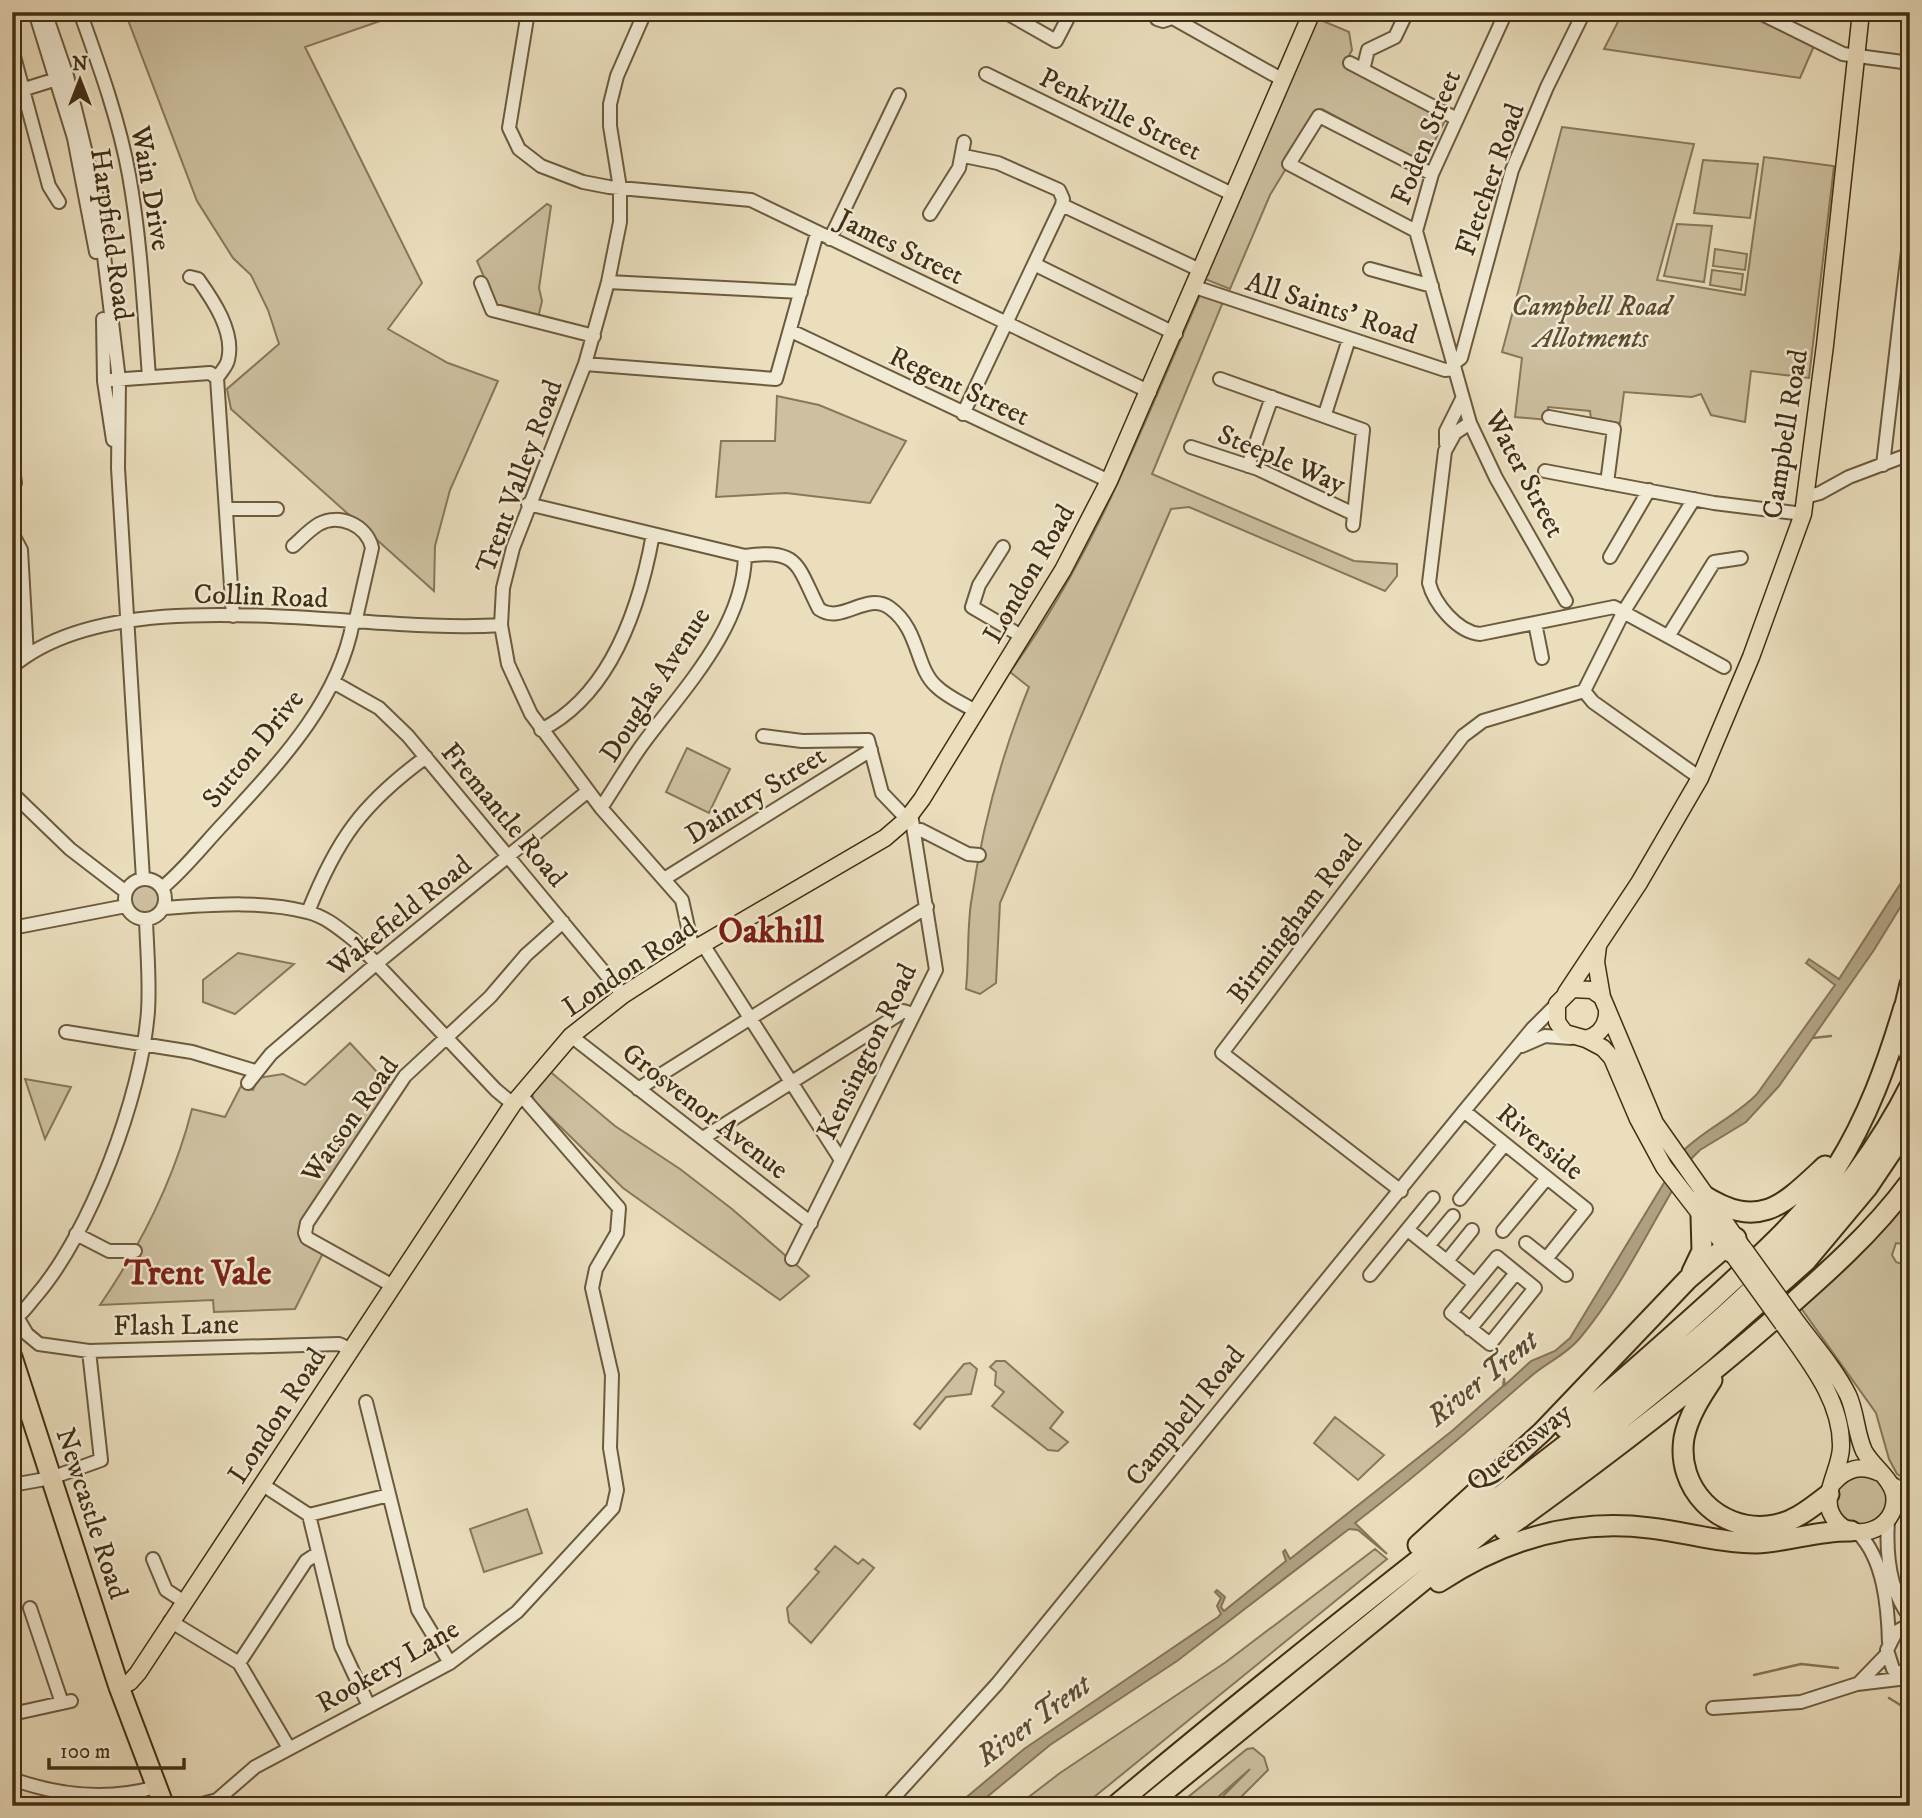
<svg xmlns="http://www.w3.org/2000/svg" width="1922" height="1818" font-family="'IM FELL DW Pica',serif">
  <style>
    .green { fill: #cdc0a0; stroke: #88775a; stroke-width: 2 }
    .water { fill: #b1a284; stroke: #857457; stroke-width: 2 }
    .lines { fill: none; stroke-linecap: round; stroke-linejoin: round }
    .stream { stroke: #857457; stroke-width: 2.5 }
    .minor-casing { stroke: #6c5a3e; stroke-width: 16 }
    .major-casing { stroke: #422e14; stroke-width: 19 }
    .highway-casing { stroke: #422e14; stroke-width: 23 }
    .minor { stroke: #f1ead4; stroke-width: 12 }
    .major { stroke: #eadebd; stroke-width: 16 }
    .highway { stroke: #eadebd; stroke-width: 19 }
    .major-bridge-casing { stroke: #422e14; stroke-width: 19; stroke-linecap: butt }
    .major-bridge { stroke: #eadebd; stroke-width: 16 }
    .labels { text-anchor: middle; stroke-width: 5; stroke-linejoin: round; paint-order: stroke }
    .street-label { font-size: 28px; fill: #422e14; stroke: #f1ead4 }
    .park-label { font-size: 28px; font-style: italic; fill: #5e4b30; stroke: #f1ead4 }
    .water-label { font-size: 30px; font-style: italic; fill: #5e4b30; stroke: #f1ead4 }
    .district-label { font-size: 35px; font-weight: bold; fill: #7a1f14; stroke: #f1ead4 }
  </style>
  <rect width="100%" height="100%" fill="#eadebd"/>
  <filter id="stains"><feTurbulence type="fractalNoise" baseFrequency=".00286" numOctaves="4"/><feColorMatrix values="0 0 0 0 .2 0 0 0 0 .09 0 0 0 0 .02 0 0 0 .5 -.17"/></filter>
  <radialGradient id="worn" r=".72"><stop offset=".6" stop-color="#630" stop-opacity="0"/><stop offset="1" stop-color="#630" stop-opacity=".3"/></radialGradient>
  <path class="green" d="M 125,12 L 406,12 L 305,47 L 422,283 L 388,329 L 448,363 L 498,381 L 450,490 L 435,546 L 434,591 L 231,409 L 227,389 L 279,344 L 268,310 L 251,275 L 233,258 L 197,201 Z
    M 1623,12 L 1746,12 L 1814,46 L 1800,78 L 1604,49 Z
    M 1316,18 L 1349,32 L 1352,50 L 1344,65 L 1446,119 L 1423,163 L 1322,109 L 1270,195 L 1230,289 L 1205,279 Z
    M 1562,127 L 1694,144 L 1657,280 L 1745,295 L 1764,157 L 1834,166 L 1809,378 L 1751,371 L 1745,422 L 1711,415 L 1701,394 L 1692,397 L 1624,392 L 1620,423 L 1591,419 L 1590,411 L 1548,407 L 1548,420 L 1515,417 L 1522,358 L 1502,352 Z
    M 1703,160 L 1758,164 L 1750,218 L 1694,213 Z
    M 547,204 L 551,206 L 539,288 L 542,301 L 538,318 L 501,308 L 496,304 L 477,261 Z
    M 1677,224 L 1712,226 L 1704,282 L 1664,276 Z
    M 1715,249 L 1747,254 L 1745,270 L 1713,266 Z
    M 1712,270 L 1743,274 L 1741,290 L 1710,285 Z
    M 1200,295 L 1223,302 L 1152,474 L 1354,561 L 1397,564 L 1397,576 L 1385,591 L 1189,507 L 1171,509 L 1000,903 L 996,983 L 980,994 L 966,989 C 969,960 967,931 971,903 C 982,827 1000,758 1029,687 L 1010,672 C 1093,558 1144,423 1200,295 Z
    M 777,396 L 819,405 L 906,441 L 870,503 L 786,493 L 716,497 L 721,441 L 775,441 Z
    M 687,748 L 730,769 L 709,813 L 666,792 Z
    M131 899a14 14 0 1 1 28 0a14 14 0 1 1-28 0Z
    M 238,953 L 294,964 L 235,1014 L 203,1002 L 203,980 Z
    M 350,1043 L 392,1088 L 300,1226 L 300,1236 L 324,1251 L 295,1309 L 214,1312 L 213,1300 L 100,1305 C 141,1245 174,1180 192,1109 L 225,1117 L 241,1086 L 253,1090 L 258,1078 L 283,1074 L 305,1085 Z
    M 547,1069 L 615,1126 L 680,1169 L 732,1209 L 809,1276 L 780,1300 L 623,1188 L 534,1101 L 531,1090 Z
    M 25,1079 L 71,1087 L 45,1139 Z
    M 1910,1199 L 1910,1245 L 1896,1243 L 1892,1255 L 1896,1262 L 1910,1267 L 1910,1482 L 1897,1474 L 1889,1459 L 1876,1413 L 1801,1308 Z
    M 996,1361 L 1005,1361 L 1063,1412 L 1050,1428 L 1068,1442 L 1058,1451 L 1048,1450 L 992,1406 L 1004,1392 L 995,1385 L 996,1372 L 990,1367 Z
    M 970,1363 L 977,1369 L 971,1394 L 946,1397 L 920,1429 L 914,1424 L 964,1364 Z
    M 1335,1417 L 1384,1455 L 1358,1480 L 1314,1443 Z
    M1836 1500a26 26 0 1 1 52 0a26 26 0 1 1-52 0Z
    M 527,1509 L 542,1553 L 484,1572 L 470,1529 Z
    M 835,1546 L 858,1564 L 863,1559 L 874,1568 L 811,1643 L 789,1622 L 787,1608 L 819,1572 L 815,1569 Z
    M 1375,1549 L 1387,1559 L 1083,1806 L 1017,1806 L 1060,1773 L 1226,1662 Z
    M 1253,1748 L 1264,1757 L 1268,1770 L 1232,1806 L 1213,1806 L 1250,1769 L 1208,1806 L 1177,1806 L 1247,1749 Z"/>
  <path class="water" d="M 1910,869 L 1909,893 L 1874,950 L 1779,1086 L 1746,1122 L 1700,1150 L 1692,1158 C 1654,1217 1625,1284 1580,1338 C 1565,1356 1547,1362 1530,1377 C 1473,1427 1415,1477 1355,1523 L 1387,1554 L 1358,1530 L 1349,1529 L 1177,1661 L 1050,1745 L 976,1806 L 956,1806 L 1024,1749 L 1218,1617 L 1221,1614 L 1217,1606 L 1221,1598 L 1215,1592 L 1217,1590 L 1225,1597 L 1221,1607 L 1224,1611 L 1286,1561 L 1283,1552 L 1285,1550 L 1290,1559 L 1452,1431 L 1503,1386 L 1504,1378 L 1505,1385 L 1531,1361 L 1555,1351 L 1570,1338 L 1684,1150 C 1707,1128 1736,1116 1757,1094 L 1835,985 L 1806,963 L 1809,959 L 1839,979 Z"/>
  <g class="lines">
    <path class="stream" d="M 1813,1038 L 1831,1036
      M 1754,1675 L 1801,1664 L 1838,1668
      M 1889,1698 L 1910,1711"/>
    <defs>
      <path id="minor" d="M 35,12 L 74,138 L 96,252
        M 45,12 L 67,76 L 97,198 L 119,380 L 118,468 L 143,879
        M 80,12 C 99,65 119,120 129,175 C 141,242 144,310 149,377
        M 528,12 L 509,128 L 519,149 L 541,166 L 583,182 L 609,187 L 751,200 L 1150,392
        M 645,12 L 617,76 L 610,104 L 610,126 L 620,188 L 620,222 L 608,282 L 585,364 L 513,548 L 503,588 L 501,625 L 508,664 L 531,714 L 601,808 L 682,900 L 693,950
        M 1005,12 L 1056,41 L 1071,12
        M 1154,12 L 1157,19 L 1163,21 L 1169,19 L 1172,12
        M 1506,12 L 1432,174 L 1416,231 L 1470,423 L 1496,478 L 1566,601
        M 1758,12 L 1843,54 L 1910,63
        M 1171,17 L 1283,80
        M 12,49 L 49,186 L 59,202
        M 1350,63 L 1457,119
        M 1363,70 L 1368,50 L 1395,37 L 1407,12
        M 986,74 L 1234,195
        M 12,93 L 60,78
        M 964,156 L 998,163 L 1059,190 L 1063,199 L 1062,205 L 1202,271
        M 930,214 L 959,168 L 964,142
        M 1416,231 L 1289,164 L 1319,116 L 1432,174
        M 830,239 L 899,95
        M 1034,264 L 1176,334
        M 1370,269 L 1432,286
        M 190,277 L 198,279 C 213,300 235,332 228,360 C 227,366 220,373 217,378
        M 608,282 L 801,292
        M 481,283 L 492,310 L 594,336
        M 1195,287 L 1445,370 L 1455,369
        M 103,319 L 104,381 L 113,440
        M 791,331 L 1109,481
        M 585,364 L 776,379 L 817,233
        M 1453,364 L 1461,358 L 1512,170 L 1547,87 L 1584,12
        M 1220,379 L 1363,430 L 1353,525
        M 111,380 L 210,373 L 217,378 L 233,616
        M 963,414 L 1062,205
        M 1325,414 L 1349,339
        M 1549,417 L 1614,429 L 1607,483
        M 1470,423 L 1455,433 L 1445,451 L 1429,583 C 1434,603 1457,632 1480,634 L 1614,607 L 1724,667
        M 1446,444 L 1446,431 L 1462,399
        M 1191,447 L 1258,469 L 1354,514
        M 12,462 L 15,483
        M 1883,465 L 1910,234
        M 1248,466 L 1272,397
        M 1545,471 L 1714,503 L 1803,514
        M 1805,497 L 1820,493 L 1849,477 L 1910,454
        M 1694,499 L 1624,611 L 1584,691 L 1593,702 L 1700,778
        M 528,504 L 745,556 C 743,629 683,689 642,745 C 627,766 615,787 601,808
        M 227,509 L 277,509
        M 12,533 L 21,550 L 27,655
        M 293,546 C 301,539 309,530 319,524 C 339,513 367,525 372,548 L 355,623
        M 1003,547 L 979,585 L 972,607 L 1023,637
        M 745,556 C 800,548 797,566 819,609 C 842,625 866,591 890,608 C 920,630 915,667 936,686 C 947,697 964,704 977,712
        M 1610,557 L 1649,490
        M 1535,623 L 1542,658
        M 1669,635 L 1714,562 L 1741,558
        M 12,667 C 120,575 364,635 501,625
        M 333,682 L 379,708 L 408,736 L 623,995
        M 541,730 C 612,694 640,606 653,534
        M 763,736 L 802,741 L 868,740 L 882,793 L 907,819
        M 12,793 L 70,849 L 126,892
        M 915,831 L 921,830 L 968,854 L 979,855
        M125 899a20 20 0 1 1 40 0a20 20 0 1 1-40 0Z
        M 664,879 L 871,750
        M 162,888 C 185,869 204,844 225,822 C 278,764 338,703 353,622
        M 164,908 C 209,905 263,900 307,912 C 325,916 340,929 354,940 L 496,1090 L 513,1104
        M 308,912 C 337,839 362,804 426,757
        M 12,928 L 126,906
        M 704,946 L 841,1160
        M 66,1032 L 192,1052 L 255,1071
        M 571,1036 L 811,1223
        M 1522,1046 L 1545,1036 L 1571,1038
        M 248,1083 L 271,1054 L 377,963 L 588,791
        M 638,1089 L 927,907
        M 1464,1111 L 1586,1209 L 1546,1259
        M 703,1138 L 898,1015 L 903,1011 L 913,1014
        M 1401,1191 L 1222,1053 L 1463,736 L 1483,721 L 1584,691
        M 1460,1199 L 1505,1144
        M 1408,1230 L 1475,1284
        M 1503,1231 L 1547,1178
        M 76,1234 L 109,1251 L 135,1251
        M 1526,1243 L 1566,1275
        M 1428,1246 L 1453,1216
        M 1497,1257 L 1535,1288 L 1490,1344 L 1451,1313 Z
        M 792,1259 L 936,970 L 911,814
        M 1447,1261 L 1472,1230
        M 1370,1275 L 1433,1198
        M 393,1286 L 307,1238 L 305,1233 L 307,1223 L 405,1076 L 490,997 L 526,955 L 563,922
        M 17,1317 L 27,1334 L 39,1344 L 89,1351 L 339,1344 L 350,1349
        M 12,1319 C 22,1315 28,1305 35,1297 C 90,1234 142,1095 148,1011 C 150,981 147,950 146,920
        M 1470,1329 L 1516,1273
        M 366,1402 L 418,1610 L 450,1663
        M 1888,1481 L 1910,1494
        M 12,1485 L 51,1478 L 101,1460 L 89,1351
        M 263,1485 L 309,1515 L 389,1495
        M 309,1515 L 341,1646 L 368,1704
        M 1888,1520 C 1886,1552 1889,1591 1910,1617
        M 1858,1533 C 1884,1559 1888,1607 1889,1642
        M 153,1559 L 166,1590 L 183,1601
        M 30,1608 L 62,1703
        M 170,1621 L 239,1663
        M 1906,1678 L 1893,1669 L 1887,1650 L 1896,1632 L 1910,1624
        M 1858,1684 L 1887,1654
        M 1713,1708 L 1801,1702 L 1857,1684 L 1907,1678
        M 12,1714 L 71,1701
        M 289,1748 L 239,1663 L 306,1561 L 318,1553
        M 12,1779 C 60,1796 108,1801 156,1787
        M 195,1806 L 217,1800 L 255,1767 L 450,1663 L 517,1612 L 613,1508 L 617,1490 L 610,1448 L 612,1375 L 592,1288 L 596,1269 L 617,1233 L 619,1208 L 520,1094
        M 886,1806 L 997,1684 L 1464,1111 L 1532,1029 L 1557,1004"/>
      <path id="major" d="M 1598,946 L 1596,962 L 1602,997
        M 1566,993 L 1639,883 L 1700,778 L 1751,657 L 1803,514 L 1825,345 L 1861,12
        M 1607,1009 C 1608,1024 1600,1035 1586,1039 L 1565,1033 L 1557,1022 L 1557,1004 L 1572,989 L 1592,990 L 1602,997 L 1655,1123 L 1743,1248
        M 1586,1039 L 1603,1048 L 1612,1058 L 1638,1119 L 1664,1167 L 1732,1255
        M 1783,1324 C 1808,1360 1842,1400 1841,1447 C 1841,1468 1822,1493 1831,1513 C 1847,1548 1900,1531 1894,1494 C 1891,1478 1872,1466 1864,1451 C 1856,1434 1856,1412 1848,1395 C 1834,1367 1811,1342 1793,1317
        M 1833,1483 C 1847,1468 1861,1464 1880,1473
        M 119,1687 L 130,1682 L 138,1673 L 513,1104 L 571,1036 L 623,995 L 693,950 L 885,838 L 907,819 L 922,799 L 1063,570 L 1109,481 L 1312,12"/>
      <path id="highway" d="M 1905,1005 L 1910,984
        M 1903,1023 L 1904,1042 L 1910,1056
        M 1703,1195 C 1760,1231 1783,1205 1825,1166
        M 1692,1272 L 1702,1251 L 1701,1216
        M 12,1357 L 119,1687 L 164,1806
        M 1712,1380 C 1700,1398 1688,1417 1684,1438 C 1676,1488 1718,1531 1768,1526 C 1792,1524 1811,1508 1829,1494
        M 1565,1428 C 1616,1387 1664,1343 1713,1299 C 1756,1259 1804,1218 1836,1168 C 1868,1117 1887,1064 1904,1007
        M 1504,1530 C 1597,1463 1686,1396 1772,1321 C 1821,1278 1871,1235 1910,1182
        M 1418,1545 L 1542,1432 L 1688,1279 L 1736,1238
        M 1439,1582 C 1503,1540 1573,1518 1650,1528 C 1686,1532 1720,1543 1756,1543 C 1788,1542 1818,1530 1851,1531
        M 1115,1806 C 1240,1701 1367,1600 1495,1500 C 1644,1382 1822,1261 1910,1086
        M 1147,1806 L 1701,1354 L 1806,1261 L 1867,1188 L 1910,1124"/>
    </defs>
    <use href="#minor" class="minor-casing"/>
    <use href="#major" class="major-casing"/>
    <use href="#highway" class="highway-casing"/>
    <use href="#minor" class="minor"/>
    <use href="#major" class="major"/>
    <use href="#highway" class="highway"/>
    <defs>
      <path id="major-bridge" d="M 1744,1249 L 1793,1317
        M 1734,1256 L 1783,1324"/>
    </defs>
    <use href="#major-bridge" class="major-bridge-casing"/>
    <use href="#major-bridge" class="major-bridge"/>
  </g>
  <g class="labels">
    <g class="street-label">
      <text transform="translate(1121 113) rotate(26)" y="10">Penkville Street</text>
      <text transform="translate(1425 137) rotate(-68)" y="10">Foden Street</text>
      <text transform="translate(1489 179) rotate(-71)" y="10">Fletcher Road</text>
      <text transform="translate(152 188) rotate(80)" y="10">Wain Drive</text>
      <text transform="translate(113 234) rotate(82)" y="10">Harpfield Road</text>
      <text transform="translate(901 246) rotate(26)" y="10">James Street</text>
      <text transform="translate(1332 307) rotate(18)" y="10">All Saints' Road</text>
      <text transform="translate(960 385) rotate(25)" y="10">Regent Street</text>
      <text transform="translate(1784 434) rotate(-81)" y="10">Campbell Road</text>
      <text transform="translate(1282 458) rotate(23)" y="10">Steeple Way</text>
      <text transform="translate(1526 473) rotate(62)" y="10">Water Street</text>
      <text transform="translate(518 476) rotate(-70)" y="10">Trent Valley Road</text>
      <text transform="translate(1028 573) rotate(-60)" y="10">London Road</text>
      <text transform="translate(261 595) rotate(2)" y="10">Collin Road</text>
      <text transform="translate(654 684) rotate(-57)" y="10">Douglas Avenue</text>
      <text transform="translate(252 748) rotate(-51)" y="10">Sutton Drive</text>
      <text transform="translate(755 794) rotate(-32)" y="10">Daintry Street</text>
      <text transform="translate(505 814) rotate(50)" y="10">Fremantle Road</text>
      <text transform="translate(399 915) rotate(-39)" y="10">Wakefield Road</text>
      <text transform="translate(1294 918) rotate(-53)" y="10">Birmingham Road</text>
      <text transform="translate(629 966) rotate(-34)" y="10">London Road</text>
      <text transform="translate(866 1051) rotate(-64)" y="10">Kensington Road</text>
      <text transform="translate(706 1110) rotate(38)" y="10">Grosvenor Avenue</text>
      <text transform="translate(349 1119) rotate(-55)" y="10">Watson Road</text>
      <text transform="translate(1541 1141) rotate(39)" y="10">Riverside</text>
      <text transform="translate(176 1324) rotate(-1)" y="10">Flash Lane</text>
      <text transform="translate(276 1415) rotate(-57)" y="10">London Road</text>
      <text transform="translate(1184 1415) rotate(-51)" y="10">Campbell Road</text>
      <text transform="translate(1518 1446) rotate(-38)" y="10">Queensway</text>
      <text transform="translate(93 1513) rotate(72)" y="10">Newcastle Road</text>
      <text transform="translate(387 1665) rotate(-30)" y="10">Rookery Lane</text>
    </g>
    <g class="park-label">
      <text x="1591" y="315">Campbell Road<tspan x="1591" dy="32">Allotments</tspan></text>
    </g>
    <g class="water-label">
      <text transform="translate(1482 1378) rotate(-39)" y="10">River Trent</text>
      <text transform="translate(1033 1720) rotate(-36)" y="10">River Trent</text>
    </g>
    <g class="district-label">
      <text x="771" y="942">Oakhill</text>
      <text x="198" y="1284">Trent Vale</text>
    </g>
  </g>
  <rect width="1922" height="1818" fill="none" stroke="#eadebd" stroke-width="42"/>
  <rect x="14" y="14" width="1894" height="1790" fill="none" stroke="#422e14" stroke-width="3.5"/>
  <rect x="21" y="21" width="1880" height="1776" fill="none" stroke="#422e14" stroke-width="2"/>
  <g transform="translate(80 80)" stroke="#f1ead4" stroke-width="5" paint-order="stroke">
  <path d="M0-5L12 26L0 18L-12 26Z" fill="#422e14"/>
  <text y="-10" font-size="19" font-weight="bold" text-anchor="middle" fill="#422e14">N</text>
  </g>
  <path d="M49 1758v10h135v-10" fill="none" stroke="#422e14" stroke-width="3.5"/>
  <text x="60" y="1758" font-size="21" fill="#422e14" stroke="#f1ead4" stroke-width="5" paint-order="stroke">100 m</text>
  <rect width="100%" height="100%" filter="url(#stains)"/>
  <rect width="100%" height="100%" fill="url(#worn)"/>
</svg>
